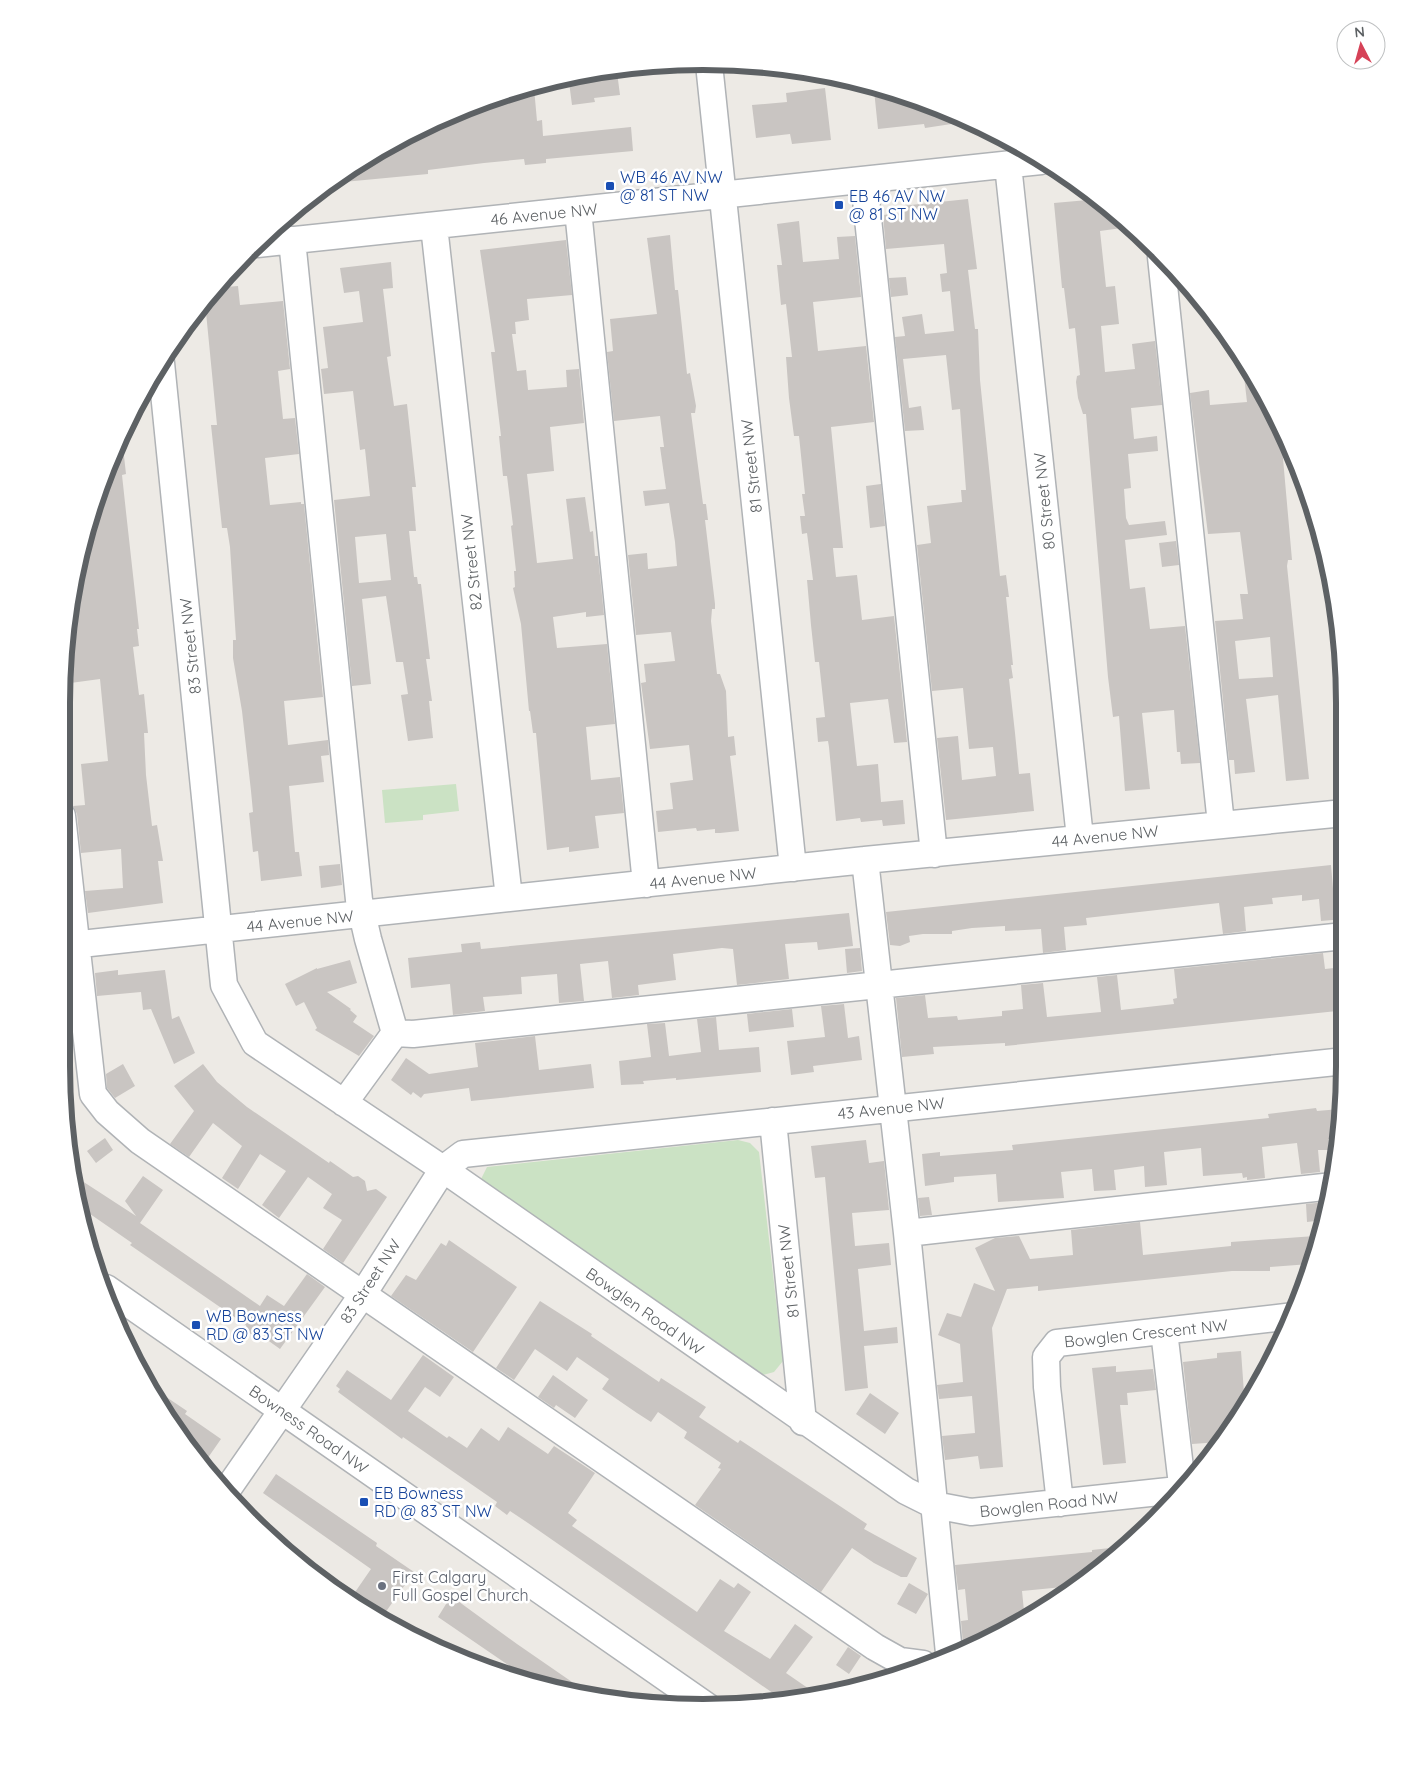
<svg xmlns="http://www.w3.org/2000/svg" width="1406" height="1769" font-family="Quicksand,sans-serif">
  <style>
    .green { fill: #cbe2c4 }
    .building { fill: #c9c5c2; fill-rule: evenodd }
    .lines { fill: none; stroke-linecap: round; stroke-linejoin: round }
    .minor-casing { stroke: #b0b3b6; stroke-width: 29 }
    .minor { stroke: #fff; stroke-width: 26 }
    .transit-dot { fill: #1a4fb4; stroke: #fff; stroke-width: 2 }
    .worship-dot { fill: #6b7280; stroke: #fff; stroke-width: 2 }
    .labels { text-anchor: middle; stroke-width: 5; stroke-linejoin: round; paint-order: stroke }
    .transit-label { font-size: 16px; fill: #164399; stroke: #fff; text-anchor: start }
    .street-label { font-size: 16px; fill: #5d6164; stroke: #fff }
    .worship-label { font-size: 16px; fill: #5b616d; stroke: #fff; text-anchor: start }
    .rim { fill: none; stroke: #5d6164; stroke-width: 6 }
  </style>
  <rect width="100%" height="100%" fill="#edeae5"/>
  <path class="green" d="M 456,784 L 459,811 L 423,815 L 423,820 L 385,823 L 382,790 Z
    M 738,1140 L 750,1143 L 759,1152 L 783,1361 L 774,1372 L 763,1375 L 480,1181 L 487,1167 Z"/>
  <path class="building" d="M 617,72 L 620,95 L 594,98 L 595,102 L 572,105 L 569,82 L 595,79 L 594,75 Z
    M 534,88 L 537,121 L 542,120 L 543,136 L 631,127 L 633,151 L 546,159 L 546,163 L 525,165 L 524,159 L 484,163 L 428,170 L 428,174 L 333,183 L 371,155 L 386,154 L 385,146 L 413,133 L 430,131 L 429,128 L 449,125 L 448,117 L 497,95 Z
    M 825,88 L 831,140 L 792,144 L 790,134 L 756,138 L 752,105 L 787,102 L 786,93 Z
    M 884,89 L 902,96 L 971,121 L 925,128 L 924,124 L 878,129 L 874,90 Z
    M 968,199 L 977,269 L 968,270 L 975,329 L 978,329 L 980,380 L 1000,576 L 1006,575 L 1009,597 L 1006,597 L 1013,665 L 1011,665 L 1013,678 L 1009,679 L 1015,733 L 1019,774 L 1030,773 L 1034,811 L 946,820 L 937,738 L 958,736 L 962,780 L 996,776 L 993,747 L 969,749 L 963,688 L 932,691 L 917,545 L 931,543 L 927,506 L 962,502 L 961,490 L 966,490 L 960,409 L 952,410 L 946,355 L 903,359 L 909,408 L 921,406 L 924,430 L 905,431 L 895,337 L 905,336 L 902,317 L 922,314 L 925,334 L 954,331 L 950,291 L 942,292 L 940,274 L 947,273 L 944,244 L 886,249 L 883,215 L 902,213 L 901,206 Z
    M 1099,199 L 1129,227 L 1100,231 L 1106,287 L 1115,286 L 1119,324 L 1101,326 L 1105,372 L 1135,369 L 1132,344 L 1155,341 L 1162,405 L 1131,408 L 1134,439 L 1157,436 L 1158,451 L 1128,454 L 1131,488 L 1124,489 L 1126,518 L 1129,525 L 1165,521 L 1167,535 L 1125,540 L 1130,589 L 1145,587 L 1150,629 L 1185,626 L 1200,763 L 1181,764 L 1180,752 L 1177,752 L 1174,710 L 1142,713 L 1150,789 L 1125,791 L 1119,716 L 1113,717 L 1108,677 L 1086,414 L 1083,414 L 1078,398 L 1076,382 L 1077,376 L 1080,375 L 1075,328 L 1069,329 L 1064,288 L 1062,288 L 1054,203 Z
    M 799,221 L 803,262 L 839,259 L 837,237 L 855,236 L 861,297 L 813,302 L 818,351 L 866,346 L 874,422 L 831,427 L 843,548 L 833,548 L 836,577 L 857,575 L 862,620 L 894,616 L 907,742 L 894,743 L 888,699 L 850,703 L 857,766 L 878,764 L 881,802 L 903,800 L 905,824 L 883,826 L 882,820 L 861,822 L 860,818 L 836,821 L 829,747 L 828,741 L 818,742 L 816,718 L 825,717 L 819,662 L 815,662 L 811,625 L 807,580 L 813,580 L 807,533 L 802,534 L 800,516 L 805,516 L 802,494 L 805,494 L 799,436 L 794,436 L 789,398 L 786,357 L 792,357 L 786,304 L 781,305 L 777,265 L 782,265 L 777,224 Z
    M 670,235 L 675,290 L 678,290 L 687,374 L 690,373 L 696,406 L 695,413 L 691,413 L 703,504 L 706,504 L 708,520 L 705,520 L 715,604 L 715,609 L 712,609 L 711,621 L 717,674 L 720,674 L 726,691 L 728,737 L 734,736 L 736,755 L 730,756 L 739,831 L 720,833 L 715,833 L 715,829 L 697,831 L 696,828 L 658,832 L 656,811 L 673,809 L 670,783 L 693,780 L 689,745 L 650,749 L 641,683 L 646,682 L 644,664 L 675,661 L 671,632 L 636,635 L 628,555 L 647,553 L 648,569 L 677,566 L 675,542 L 669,503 L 645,506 L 643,491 L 666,489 L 660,447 L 664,447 L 660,416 L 614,421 L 607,352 L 613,351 L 610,319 L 657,314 L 647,238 Z
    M 566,240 L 572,295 L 527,299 L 529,320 L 515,322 L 516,334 L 512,334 L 517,371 L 526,370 L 528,390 L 567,387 L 566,370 L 579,369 L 584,423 L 550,427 L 554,471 L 527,474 L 531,510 L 537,563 L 573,559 L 566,499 L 585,497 L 590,532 L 593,531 L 595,556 L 598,556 L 604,615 L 586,617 L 586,612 L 553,617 L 557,648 L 607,644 L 615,724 L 586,727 L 591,780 L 620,777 L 624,813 L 595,816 L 599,848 L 569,852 L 569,847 L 547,850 L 536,733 L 533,733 L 530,711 L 529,711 L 521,624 L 513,588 L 515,587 L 514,571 L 516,571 L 511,526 L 513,525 L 507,476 L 503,476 L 499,436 L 501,436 L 491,352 L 495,352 L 480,250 Z
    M 391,262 L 393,288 L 383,289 L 391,356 L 387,357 L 394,406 L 407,404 L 416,487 L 412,487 L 416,531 L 409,531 L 414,577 L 417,577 L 418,584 L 421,584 L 430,659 L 426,659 L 432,701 L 429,701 L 433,738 L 408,741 L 401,695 L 408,694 L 403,662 L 396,662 L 386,596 L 362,599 L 371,684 L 352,686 L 334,500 L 370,496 L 365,449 L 360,450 L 353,391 L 324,394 L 321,369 L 328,368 L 323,327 L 363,322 L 359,291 L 344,293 L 340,268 ZM 386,534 L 391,580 L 359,583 L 355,537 Z
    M 226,275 L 226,287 L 238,286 L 240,305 L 283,301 L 290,369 L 278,371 L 283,419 L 295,418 L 299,454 L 265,458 L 270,505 L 301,502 L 301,504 L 304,504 L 323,697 L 284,701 L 288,745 L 328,740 L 329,755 L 321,756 L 324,782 L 289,786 L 295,852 L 299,852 L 302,876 L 261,881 L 258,851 L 253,852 L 249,813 L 253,812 L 251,791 L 242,711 L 233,658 L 233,640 L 236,640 L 230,547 L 227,528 L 222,528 L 211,425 L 217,425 L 205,302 Z
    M 906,277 L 908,295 L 891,297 L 889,278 Z
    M 1242,359 L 1259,382 L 1281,436 L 1292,560 L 1288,560 L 1287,566 L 1309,779 L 1286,781 L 1278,695 L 1246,699 L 1255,772 L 1235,774 L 1234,760 L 1229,760 L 1215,621 L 1243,619 L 1240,594 L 1248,594 L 1240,532 L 1208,534 L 1190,393 L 1209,390 L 1210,405 L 1247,402 ZM 1270,637 L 1273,677 L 1239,679 L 1235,641 Z
    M 122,438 L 126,474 L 122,475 L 126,512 L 139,629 L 137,629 L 139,646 L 133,647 L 139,695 L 144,694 L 148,733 L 144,733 L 146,775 L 152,826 L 157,825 L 163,861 L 158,861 L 163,903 L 88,913 L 85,891 L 123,888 L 121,849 L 81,853 L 77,814 L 73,806 L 85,805 L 81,764 L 108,761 L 100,679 L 63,684 L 63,661 L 81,568 L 87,568 L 85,549 L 95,496 Z
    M 881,484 L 885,526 L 870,528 L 866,486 Z
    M 1176,541 L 1179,565 L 1162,567 L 1159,543 Z
    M 340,864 L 342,885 L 321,888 L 319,866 Z
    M 1331,865 L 1334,900 L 1342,900 L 1344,919 L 1321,921 L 1319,899 L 1302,901 L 1302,895 L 1272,898 L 1273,904 L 1244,907 L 1246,931 L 1223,934 L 1219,903 L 1086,918 L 1087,925 L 1064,927 L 1066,950 L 1043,953 L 1041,929 L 1005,931 L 1005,926 L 972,928 L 952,931 L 952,934 L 923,934 L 909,936 L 910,942 L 900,946 L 890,945 L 886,912 Z
    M 849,913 L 853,946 L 818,950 L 817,942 L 785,944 L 789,979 L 737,985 L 733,949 L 722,948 L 673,954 L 676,980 L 638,985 L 639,995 L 612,998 L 608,961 L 580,964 L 584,1001 L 559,1003 L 557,974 L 521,977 L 522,994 L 483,997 L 485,1011 L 453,1015 L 450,984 L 411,988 L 408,958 L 462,952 L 461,944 L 480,942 L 481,949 Z
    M 860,948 L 862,971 L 847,973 L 845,949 Z
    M 1323,953 L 1325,969 L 1343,967 L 1345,1006 L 1337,1007 L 1337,1011 L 1005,1046 L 1005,1043 L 933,1047 L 934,1054 L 902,1057 L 896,998 L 925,995 L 928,1018 L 957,1016 L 958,1020 L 1002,1016 L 1002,1011 L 1023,1009 L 1021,985 L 1043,983 L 1047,1017 L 1101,1012 L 1097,977 L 1117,975 L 1121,1010 L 1174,1004 L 1173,999 L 1177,998 L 1174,969 Z
    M 350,960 L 357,983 L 327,992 L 351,1009 L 350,1010 L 357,1016 L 353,1022 L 374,1036 L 359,1056 L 315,1030 L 317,1028 L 304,1002 L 296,1006 L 285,984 L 317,968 L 317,969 Z
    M 118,970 L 118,975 L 165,970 L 172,1019 L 179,1016 L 195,1053 L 174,1064 L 151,1009 L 143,1010 L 141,992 L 97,996 L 95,973 Z
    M 844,1004 L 848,1038 L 859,1036 L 862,1060 L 813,1066 L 814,1072 L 791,1075 L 787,1041 L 825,1037 L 821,1006 Z
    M 792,1009 L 794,1027 L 749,1032 L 747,1014 Z
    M 716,1017 L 719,1050 L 759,1047 L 761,1072 L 676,1080 L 676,1078 L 643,1081 L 644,1084 L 621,1085 L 619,1061 L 651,1057 L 647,1024 L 665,1023 L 669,1056 L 701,1052 L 697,1019 Z
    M 535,1036 L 539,1070 L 591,1064 L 594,1088 L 471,1101 L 469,1088 L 424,1094 L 421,1098 L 413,1092 L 411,1095 L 391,1080 L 406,1058 L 429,1074 L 478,1067 L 475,1043 Z
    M 123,1064 L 135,1086 L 115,1098 L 107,1088 L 106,1074 Z
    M 203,1064 L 217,1082 L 247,1107 L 329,1163 L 330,1161 L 353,1177 L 358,1176 L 365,1181 L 367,1191 L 376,1189 L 387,1197 L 343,1263 L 323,1249 L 342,1220 L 323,1208 L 332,1194 L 308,1177 L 279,1218 L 262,1205 L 286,1171 L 260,1154 L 238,1189 L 222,1178 L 242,1146 L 213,1123 L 189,1157 L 170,1144 L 194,1111 L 174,1086 Z
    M 1316,1108 L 1317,1111 L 1340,1109 L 1338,1138 L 1328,1139 L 1328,1150 L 1318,1150 L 1320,1172 L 1301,1174 L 1297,1143 L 1262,1147 L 1265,1178 L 1247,1180 L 1247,1177 L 1243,1178 L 1242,1173 L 1203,1176 L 1201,1148 L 1164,1152 L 1167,1185 L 1145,1187 L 1144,1166 L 1114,1170 L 1116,1190 L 1094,1191 L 1092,1169 L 1061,1172 L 1064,1198 L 998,1202 L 996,1174 L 954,1177 L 954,1182 L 925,1186 L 922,1154 L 940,1152 L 940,1156 L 1013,1150 L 1012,1145 L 1269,1118 L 1268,1114 Z
    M 105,1138 L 113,1150 L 96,1163 L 87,1151 Z
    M 866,1140 L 869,1163 L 884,1161 L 889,1210 L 852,1213 L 855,1246 L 889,1243 L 891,1265 L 858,1269 L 864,1331 L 897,1327 L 898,1343 L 864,1346 L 868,1388 L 845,1391 L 825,1177 L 815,1178 L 811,1146 Z
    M 143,1176 L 163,1190 L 140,1223 L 260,1306 L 267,1295 L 284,1306 L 307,1274 L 325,1287 L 280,1349 L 259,1334 L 253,1335 L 247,1332 L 246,1325 L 130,1245 L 132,1243 L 80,1207 L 76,1177 L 136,1216 L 125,1201 Z
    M 929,1197 L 932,1215 L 920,1216 L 918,1198 Z
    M 1326,1202 L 1327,1210 L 1324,1220 L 1307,1222 L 1306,1204 Z
    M 1140,1222 L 1143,1255 L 1231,1246 L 1231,1242 L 1315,1236 L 1316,1246 L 1310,1264 L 1270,1267 L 1270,1271 L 1232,1271 L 1038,1291 L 1038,1286 L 1007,1289 L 992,1328 L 1003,1467 L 980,1469 L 978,1456 L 945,1460 L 942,1436 L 975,1433 L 972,1396 L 939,1399 L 937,1385 L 963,1382 L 960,1344 L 938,1335 L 947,1313 L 961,1317 L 974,1283 L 995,1291 L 975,1248 L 995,1238 L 1019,1236 L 1030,1259 L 1073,1255 L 1071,1230 Z
    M 449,1240 L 517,1287 L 473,1352 L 391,1296 L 406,1275 L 416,1280 L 441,1243 L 446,1246 Z
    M 540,1301 L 592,1334 L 591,1336 L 659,1382 L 661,1378 L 706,1407 L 699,1417 L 738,1443 L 740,1440 L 867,1524 L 864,1529 L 917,1558 L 907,1577 L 901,1577 L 874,1563 L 852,1548 L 821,1592 L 695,1505 L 721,1469 L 718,1468 L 721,1463 L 684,1438 L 687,1432 L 658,1412 L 651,1422 L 637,1413 L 602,1389 L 609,1379 L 577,1357 L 567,1371 L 535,1349 L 514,1380 L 496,1368 Z
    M 1241,1351 L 1245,1407 L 1236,1423 L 1220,1442 L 1192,1444 L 1183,1362 L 1217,1358 L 1217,1353 Z
    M 423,1355 L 454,1377 L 440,1397 L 425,1387 L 408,1411 L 447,1438 L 449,1436 L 467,1448 L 481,1428 L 499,1441 L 508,1427 L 548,1454 L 554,1446 L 580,1463 L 595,1473 L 568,1513 L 577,1520 L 572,1526 L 697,1612 L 720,1579 L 734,1588 L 738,1583 L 751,1592 L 724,1631 L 770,1659 L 795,1624 L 813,1637 L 786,1673 L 815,1693 L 780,1698 L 528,1523 L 510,1511 L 507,1515 L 495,1506 L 497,1502 L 403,1437 L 402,1439 L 338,1392 L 340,1389 L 336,1386 L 347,1370 L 391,1400 Z
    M 1116,1366 L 1116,1372 L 1153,1369 L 1156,1390 L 1127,1393 L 1128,1405 L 1120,1405 L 1126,1463 L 1103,1465 L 1092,1368 Z
    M 553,1375 L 588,1400 L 575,1418 L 556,1405 L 554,1408 L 538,1397 Z
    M 150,1386 L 187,1411 L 185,1414 L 221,1439 L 205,1462 L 148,1388 Z
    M 870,1393 L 899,1413 L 885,1434 L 856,1414 Z
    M 276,1474 L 377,1543 L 376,1546 L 414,1572 L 380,1620 L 351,1598 L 371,1569 L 263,1493 Z
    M 1128,1546 L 1063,1594 L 1063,1587 L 1022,1591 L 1025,1621 L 971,1644 L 963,1644 L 961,1621 L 968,1620 L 965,1589 L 958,1590 L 955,1565 L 1092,1552 L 1092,1550 Z
    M 909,1583 L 928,1594 L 916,1614 L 897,1604 Z
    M 451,1596 L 517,1644 L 588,1693 L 537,1686 L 510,1668 L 511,1667 L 438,1617 Z
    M 848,1647 L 861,1656 L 849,1674 L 836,1665 Z"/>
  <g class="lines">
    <defs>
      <path id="minor" d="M 709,64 L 793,868
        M 1008,165 L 1080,838
        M 864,180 L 934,854
        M 578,210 L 646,884
        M 434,226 L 509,898
        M 292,240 L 359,900 L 368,939 L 395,1033 L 413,1034 L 1344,936
        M 257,244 L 1041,161
        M 1161,257 L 1221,824
        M 161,363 L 224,985 L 255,1043 L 443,1169 L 906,1491 L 934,1505 L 971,1512 L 1178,1490
        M 62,816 L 93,1094 L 107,1112 L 140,1141 L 875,1647 L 900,1661 L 923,1664
        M 865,860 L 907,1233 L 949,1653
        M 62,946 L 865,860 L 1344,813
        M 344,1103 L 395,1033
        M 773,1121 L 803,1422
        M 907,1233 L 1333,1186
        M 106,1288 L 708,1707
        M 1164,1331 L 1182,1485
        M 227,1490 L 363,1294 L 443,1169 L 463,1154 L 1345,1061
        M 1060,1503 L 1047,1387 L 1046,1357 L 1057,1343 L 1294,1316"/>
    </defs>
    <use href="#minor" class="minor-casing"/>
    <use href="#minor" class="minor"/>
  </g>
  <g class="transit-dot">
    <rect x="605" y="181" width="10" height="10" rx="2.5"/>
    <rect x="834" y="200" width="10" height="10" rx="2.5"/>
    <rect x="191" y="1320" width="10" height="10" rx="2.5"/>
    <rect x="359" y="1497" width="10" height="10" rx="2.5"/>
  </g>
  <circle class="worship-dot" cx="382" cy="1586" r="5"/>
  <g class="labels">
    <g class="transit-label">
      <text x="620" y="183">WB 46 AV NW<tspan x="620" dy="18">@ 81 ST NW</tspan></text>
      <text x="849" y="202">EB 46 AV NW<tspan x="849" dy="18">@ 81 ST NW</tspan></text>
      <text x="206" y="1322">WB Bowness<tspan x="206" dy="18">RD @ 83 ST NW</tspan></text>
      <text x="374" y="1499">EB Bowness<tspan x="374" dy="18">RD @ 83 ST NW</tspan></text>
    </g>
    <g class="street-label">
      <text transform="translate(544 214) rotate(-6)" y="6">46 Avenue NW</text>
      <text transform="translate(751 466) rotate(-96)" y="6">81 Street NW</text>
      <text transform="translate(1044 501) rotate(-96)" y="6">80 Street NW</text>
      <text transform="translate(471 562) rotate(-96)" y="6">82 Street NW</text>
      <text transform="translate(190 646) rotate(-96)" y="6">83 Street NW</text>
      <text transform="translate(1105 836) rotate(-6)" y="6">44 Avenue NW</text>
      <text transform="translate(703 878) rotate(-6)" y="6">44 Avenue NW</text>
      <text transform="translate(300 921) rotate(-6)" y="6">44 Avenue NW</text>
      <text transform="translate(891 1108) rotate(-6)" y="6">43 Avenue NW</text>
      <text transform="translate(788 1271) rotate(-96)" y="6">81 Street NW</text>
      <text transform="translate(370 1281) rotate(-57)" y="6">83 Street NW</text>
      <text transform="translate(645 1311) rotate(35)" y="6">Bowglen Road NW</text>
      <text transform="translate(1146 1333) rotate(-6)" y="6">Bowglen Crescent NW</text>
      <text transform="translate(309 1429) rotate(35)" y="6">Bowness Road NW</text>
      <text transform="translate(1049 1504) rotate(-6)" y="6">Bowglen Road NW</text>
    </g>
    <g class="worship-label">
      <text x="392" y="1583">First Calgary<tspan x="392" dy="18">Full Gospel Church</tspan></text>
    </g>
  </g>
  <path d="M0 0H1406V1769H0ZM703 70H703A633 633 0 0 1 1336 703V1066A633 633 0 0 1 703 1699H703A633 633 0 0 1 70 1066V703A633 633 0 0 1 703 70Z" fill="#fff" fill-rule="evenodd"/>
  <path class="rim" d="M703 70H703A633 633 0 0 1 1336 703V1066A633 633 0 0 1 703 1699H703A633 633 0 0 1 70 1066V703A633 633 0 0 1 703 70Z"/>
  <g transform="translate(1361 45) rotate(354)"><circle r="24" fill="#ffffff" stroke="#bec0c1"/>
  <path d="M0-4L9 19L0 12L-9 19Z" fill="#d64257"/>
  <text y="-8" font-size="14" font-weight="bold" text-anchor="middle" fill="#5d6164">N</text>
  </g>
</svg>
